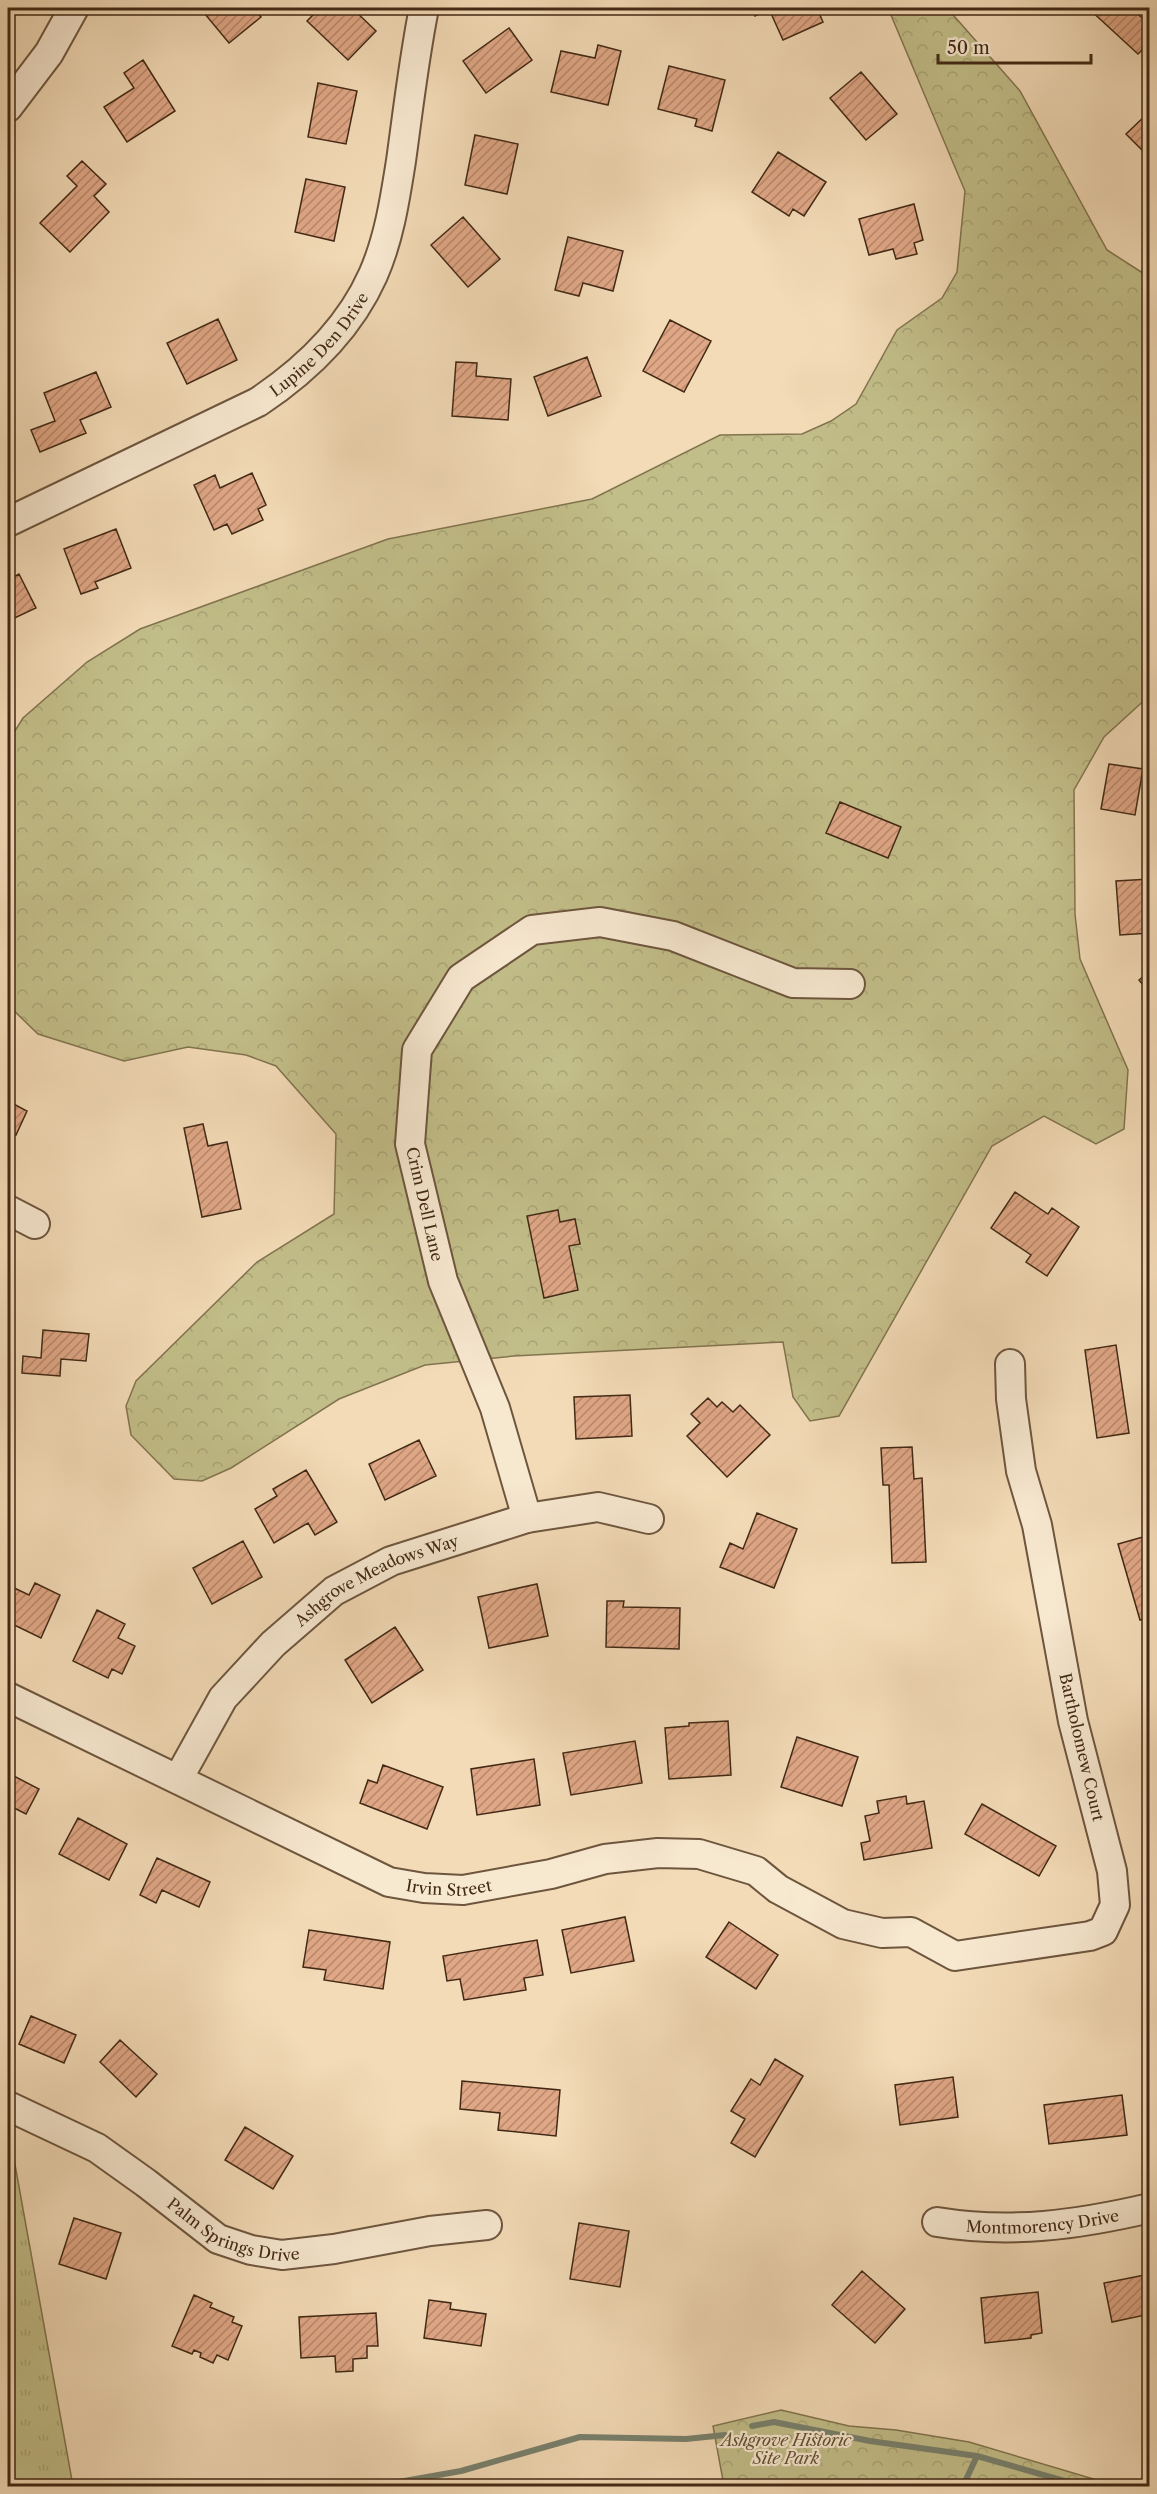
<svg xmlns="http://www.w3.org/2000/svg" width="1157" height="2494" font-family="'Libre Caslon Text',serif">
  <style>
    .grass { fill: url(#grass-tufts); stroke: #82744f; stroke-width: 1.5 }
    .forest { fill: url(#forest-crowns); stroke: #82744f; stroke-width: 1.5 }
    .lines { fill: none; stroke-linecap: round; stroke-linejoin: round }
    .stream { stroke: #78816e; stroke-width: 6 }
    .building { fill: url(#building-hatch); stroke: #422915; stroke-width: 1.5 }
    .minor-casing { stroke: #6e563e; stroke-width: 32 }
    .minor { stroke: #f7e8d0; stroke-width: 28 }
    .labels { text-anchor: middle; stroke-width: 4.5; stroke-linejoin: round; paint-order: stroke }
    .street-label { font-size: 16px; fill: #422915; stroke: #f7e8d0 }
    .park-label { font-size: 16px; font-style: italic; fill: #624e32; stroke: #f7e8d0 }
  </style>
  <defs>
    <pattern id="grass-tufts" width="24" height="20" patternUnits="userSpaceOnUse" patternTransform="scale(1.5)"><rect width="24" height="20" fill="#c2be89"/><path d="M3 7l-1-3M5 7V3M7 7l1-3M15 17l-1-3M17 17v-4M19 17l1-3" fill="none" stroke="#a8a375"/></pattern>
    <pattern id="forest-crowns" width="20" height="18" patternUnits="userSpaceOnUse" patternTransform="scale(1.5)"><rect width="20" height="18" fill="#c2be89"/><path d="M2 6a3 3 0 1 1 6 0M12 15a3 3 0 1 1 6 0" fill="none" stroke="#a8a375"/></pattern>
    <pattern id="building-hatch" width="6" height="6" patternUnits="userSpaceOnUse" patternTransform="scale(1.5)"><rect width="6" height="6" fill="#e0a786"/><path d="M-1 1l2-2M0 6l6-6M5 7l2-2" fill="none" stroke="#b7886c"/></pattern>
  </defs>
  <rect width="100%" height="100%" fill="#f3dbb7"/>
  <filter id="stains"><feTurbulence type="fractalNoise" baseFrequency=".00333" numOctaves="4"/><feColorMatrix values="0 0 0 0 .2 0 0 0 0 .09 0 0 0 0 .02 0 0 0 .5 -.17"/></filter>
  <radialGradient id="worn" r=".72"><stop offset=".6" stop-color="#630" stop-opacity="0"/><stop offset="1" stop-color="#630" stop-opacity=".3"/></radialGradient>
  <path class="grass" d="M 10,2137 L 73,2486 L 8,2486 L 8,2138 Z"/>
  <path class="forest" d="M 888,8 L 947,8 L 1020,91 L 1107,250 L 1149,277 L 1149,696 L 1104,737 L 1074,790 L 1075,914 L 1080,959 L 1128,1070 L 1124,1129 L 1096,1144 L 1044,1116 L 992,1146 L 839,1416 L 810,1421 L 793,1397 L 783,1342 L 514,1356 L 425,1365 L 339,1399 L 231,1468 L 202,1481 L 174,1479 L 131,1435 L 126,1406 L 136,1381 L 257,1262 L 334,1214 L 336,1134 L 276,1066 L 246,1055 L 188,1047 L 124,1061 L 38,1034 L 8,1005 L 8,742 L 23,718 L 87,662 L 140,629 L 388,539 L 592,499 L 720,435 L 802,434 L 831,421 L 856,404 L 897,330 L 942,298 L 957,272 L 965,191 Z
    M 781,2410 L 849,2426 L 896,2430 L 969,2442 L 1117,2486 L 724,2486 L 713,2426 Z"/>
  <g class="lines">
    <path class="stream" d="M 752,2426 L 774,2422 L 870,2441 L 977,2456 L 1082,2486
      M 376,2486 L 461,2471 L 580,2437 L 686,2439 L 725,2435
      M 963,2486 L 977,2456"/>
  </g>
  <path class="building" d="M 200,8 L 253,8 L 261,17 L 229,43 Z
    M 320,8 L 352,8 L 376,31 L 348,60 L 307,21 Z
    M 751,8 L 817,8 L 823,22 L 783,40 L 769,9 L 755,16 Z
    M 1088,8 L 1131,8 L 1150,25 L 1150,42 L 1138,54 Z
    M 509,28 L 532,60 L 486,93 L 463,61 Z
    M 598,45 L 621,51 L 608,105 L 551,92 L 561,51 L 595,58 Z
    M 143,60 L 175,111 L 127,142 L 104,107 L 134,88 L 124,73 Z
    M 669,66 L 725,80 L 712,131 L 695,126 L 697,119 L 658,109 Z
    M 861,72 L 897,114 L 866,140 L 830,98 Z
    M 318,83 L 357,91 L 346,144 L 308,137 Z
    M 1147,114 L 1150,117 L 1150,158 L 1126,134 Z
    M 475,135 L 518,144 L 507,194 L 465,185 Z
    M 778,152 L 826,182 L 804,216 L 793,209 L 789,216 L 752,192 Z
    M 82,161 L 106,184 L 94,196 L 109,212 L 70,252 L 40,223 L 77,186 L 67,176 Z
    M 306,179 L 345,187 L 334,241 L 295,232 Z
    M 914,204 L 923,240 L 914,243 L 917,254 L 896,259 L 893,249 L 869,255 L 859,219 Z
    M 463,217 L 500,259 L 468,287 L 431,245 Z
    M 568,237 L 623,251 L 613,291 L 583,283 L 579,296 L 555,290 Z
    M 218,319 L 237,360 L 187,384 L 167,343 Z
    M 670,320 L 711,341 L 684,392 L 643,371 Z
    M 587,357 L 601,396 L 548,416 L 534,377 Z
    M 456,362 L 477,363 L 476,376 L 511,379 L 508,420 L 452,416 Z
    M 96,372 L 111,407 L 80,420 L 86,433 L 40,452 L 31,430 L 55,421 L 44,393 Z
    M 252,473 L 266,505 L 258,509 L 263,520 L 232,534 L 227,524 L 214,530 L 194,485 L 215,475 L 220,488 Z
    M 116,529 L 131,568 L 95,582 L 98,588 L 81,594 L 64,549 Z
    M 19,574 L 36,608 L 8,621 L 8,580 Z
    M 1109,764 L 1143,769 L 1135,815 L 1101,809 Z
    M 840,802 L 901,827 L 888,858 L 826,833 Z
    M 1150,879 L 1150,933 L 1120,935 L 1116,881 Z
    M 1150,971 L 1150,993 L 1139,980 Z
    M 8,1101 L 27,1111 L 16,1135 L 8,1131 Z
    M 203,1124 L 208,1146 L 227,1142 L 241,1209 L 202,1217 L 184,1128 Z
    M 1015,1192 L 1048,1214 L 1052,1208 L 1079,1227 L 1047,1276 L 1026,1262 L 1031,1255 L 991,1228 Z
    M 558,1210 L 560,1222 L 575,1219 L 580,1244 L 569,1246 L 578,1290 L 544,1298 L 527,1216 Z
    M 43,1330 L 89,1334 L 86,1361 L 61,1359 L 60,1376 L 22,1373 L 23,1356 L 41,1358 Z
    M 1116,1345 L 1129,1433 L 1097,1438 L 1085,1350 Z
    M 630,1395 L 632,1436 L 576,1439 L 574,1397 Z
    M 708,1398 L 717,1407 L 722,1402 L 733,1412 L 740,1405 L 770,1435 L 727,1477 L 687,1436 L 700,1423 L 691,1414 Z
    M 419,1440 L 436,1476 L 385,1500 L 369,1464 Z
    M 912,1447 L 914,1479 L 922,1478 L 926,1562 L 892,1563 L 889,1485 L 883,1485 L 881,1448 Z
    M 306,1470 L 337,1522 L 315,1535 L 308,1523 L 274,1543 L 255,1509 L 277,1496 L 273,1489 Z
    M 757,1513 L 797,1529 L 774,1588 L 720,1567 L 730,1543 L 743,1549 Z
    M 1150,1535 L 1150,1617 L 1140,1620 L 1118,1544 Z
    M 243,1541 L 262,1577 L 212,1604 L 193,1568 Z
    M 35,1583 L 60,1595 L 41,1638 L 8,1622 L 8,1585 L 29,1595 Z
    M 537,1584 L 548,1636 L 489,1648 L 478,1597 Z
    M 607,1601 L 624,1601 L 623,1607 L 680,1608 L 679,1649 L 606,1647 Z
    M 97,1610 L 125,1624 L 118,1638 L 135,1646 L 122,1674 L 112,1669 L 108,1678 L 73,1661 Z
    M 395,1627 L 423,1670 L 372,1703 L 345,1660 Z
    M 728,1721 L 731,1775 L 669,1779 L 665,1728 L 689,1726 L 689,1723 Z
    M 797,1737 L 858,1757 L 842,1806 L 781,1787 Z
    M 635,1741 L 642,1783 L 571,1795 L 563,1753 Z
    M 534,1759 L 540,1805 L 477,1815 L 471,1769 Z
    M 383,1765 L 443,1787 L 427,1829 L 360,1803 L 368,1780 L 377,1783 Z
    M 8,1773 L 39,1789 L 26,1814 L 8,1805 Z
    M 906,1796 L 907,1804 L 924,1801 L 932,1848 L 864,1860 L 861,1843 L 870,1841 L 865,1816 L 879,1813 L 877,1801 Z
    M 982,1804 L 1056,1846 L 1039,1876 L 965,1834 Z
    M 78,1818 L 127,1844 L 109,1880 L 59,1854 Z
    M 157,1858 L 210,1882 L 199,1907 L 162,1890 L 156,1903 L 140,1895 Z
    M 625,1917 L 634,1961 L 571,1973 L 562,1930 Z
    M 729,1922 L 778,1955 L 756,1989 L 706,1957 Z
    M 309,1930 L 390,1942 L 383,1989 L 324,1980 L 326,1970 L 303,1967 Z
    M 537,1940 L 543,1975 L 524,1978 L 526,1990 L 464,2000 L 460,1979 L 447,1981 L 443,1956 Z
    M 31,2016 L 76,2035 L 64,2063 L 19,2044 Z
    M 120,2040 L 157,2074 L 136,2097 L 100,2062 Z
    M 775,2059 L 803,2076 L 755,2157 L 731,2143 L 745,2119 L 731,2111 L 751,2079 L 760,2085 Z
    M 953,2077 L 958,2117 L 900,2125 L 895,2085 Z
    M 462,2081 L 560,2090 L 556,2136 L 498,2130 L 500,2113 L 460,2109 Z
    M 1122,2095 L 1127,2135 L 1049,2144 L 1044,2105 Z
    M 245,2127 L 293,2156 L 273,2189 L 225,2160 Z
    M 74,2218 L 121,2233 L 106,2279 L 59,2264 Z
    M 579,2223 L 629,2231 L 620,2287 L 570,2279 Z
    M 862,2271 L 905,2309 L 875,2343 L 832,2305 Z
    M 1150,2274 L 1150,2314 L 1112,2322 L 1104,2283 Z
    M 1038,2292 L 1042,2333 L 1031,2335 L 1031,2338 L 985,2343 L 981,2298 Z
    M 194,2295 L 212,2303 L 210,2307 L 234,2317 L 232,2322 L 242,2326 L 228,2360 L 217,2355 L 213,2363 L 200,2357 L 201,2353 L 194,2350 L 192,2354 L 172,2346 Z
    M 429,2300 L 451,2303 L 450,2309 L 486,2314 L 481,2346 L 424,2338 Z
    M 376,2313 L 378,2346 L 367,2346 L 367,2358 L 353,2359 L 353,2371 L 336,2372 L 335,2356 L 301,2358 L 299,2317 Z"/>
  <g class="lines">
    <defs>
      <g id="minor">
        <path d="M 8,107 L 49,53 L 74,8"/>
        <path id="s1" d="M 8,522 L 258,402 C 306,370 349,329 373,275 C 389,239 395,199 401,161 C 408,110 414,58 424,8"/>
        <path d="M 8,1210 L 35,1224"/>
        <path d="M 527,1518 L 495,1408 L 443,1281 L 410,1144 L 417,1050 L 461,978 L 532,930 L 600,922 L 673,936 L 793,983 L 850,984"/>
        <path id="s2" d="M 8,1697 L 389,1882 L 424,1888 L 463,1890 L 551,1874 L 605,1859 L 658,1853 L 699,1854 L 756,1871 L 778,1889 L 843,1924 L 882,1933 L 911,1932 L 955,1956 L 1090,1936 L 1103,1931 L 1115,1905 L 1112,1871 L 1073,1721 L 1037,1525 L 1021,1471 L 1011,1399 L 1010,1364"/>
        <path id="s3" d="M 178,1779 L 223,1698 L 273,1644 L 334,1591 L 391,1561 L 527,1518 L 598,1507 L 649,1519"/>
        <path id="s4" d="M 8,2106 L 97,2148 L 146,2183 L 218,2239 L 251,2250 L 282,2255 L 334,2249 L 430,2231 L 487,2225"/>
        <path id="s5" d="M 937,2222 C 1011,2234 1077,2225 1150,2208"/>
      </g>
    </defs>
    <use href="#minor" class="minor-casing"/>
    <use href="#minor" class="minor"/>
  </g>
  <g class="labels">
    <g class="street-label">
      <text dy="6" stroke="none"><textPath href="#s1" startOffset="362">Lupine Den Drive</textPath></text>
      <text transform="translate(425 1204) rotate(77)" y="6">Crim Dell Lane</text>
      <text dy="6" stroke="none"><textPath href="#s3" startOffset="290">Ashgrove Meadows Way</textPath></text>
      <text transform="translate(1082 1747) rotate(77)" y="6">Bartholomew Court</text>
      <text dy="6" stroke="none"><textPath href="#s2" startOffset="484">Irvin Street</textPath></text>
      <text dy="6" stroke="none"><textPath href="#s5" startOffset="106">Montmorency Drive</textPath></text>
      <text dy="6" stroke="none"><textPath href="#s4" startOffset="261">Palm Springs Drive</textPath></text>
    </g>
    <g class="park-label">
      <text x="786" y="2446">Ashgrove Historic<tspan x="786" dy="18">Site Park</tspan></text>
    </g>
  </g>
  <rect width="1157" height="2494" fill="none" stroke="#f3dbb7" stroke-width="30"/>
  <rect x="9" y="9" width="1139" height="2476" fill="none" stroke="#422915" stroke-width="3"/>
  <rect x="15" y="15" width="1127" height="2464" fill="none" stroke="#422915" stroke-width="1.5"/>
  <path d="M938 54v9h153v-9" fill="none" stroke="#422915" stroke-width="3"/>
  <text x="947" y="54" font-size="18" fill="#422915" stroke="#f7e8d0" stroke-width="4.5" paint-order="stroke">50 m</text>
  <rect width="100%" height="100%" filter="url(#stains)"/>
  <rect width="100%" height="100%" fill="url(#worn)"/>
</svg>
